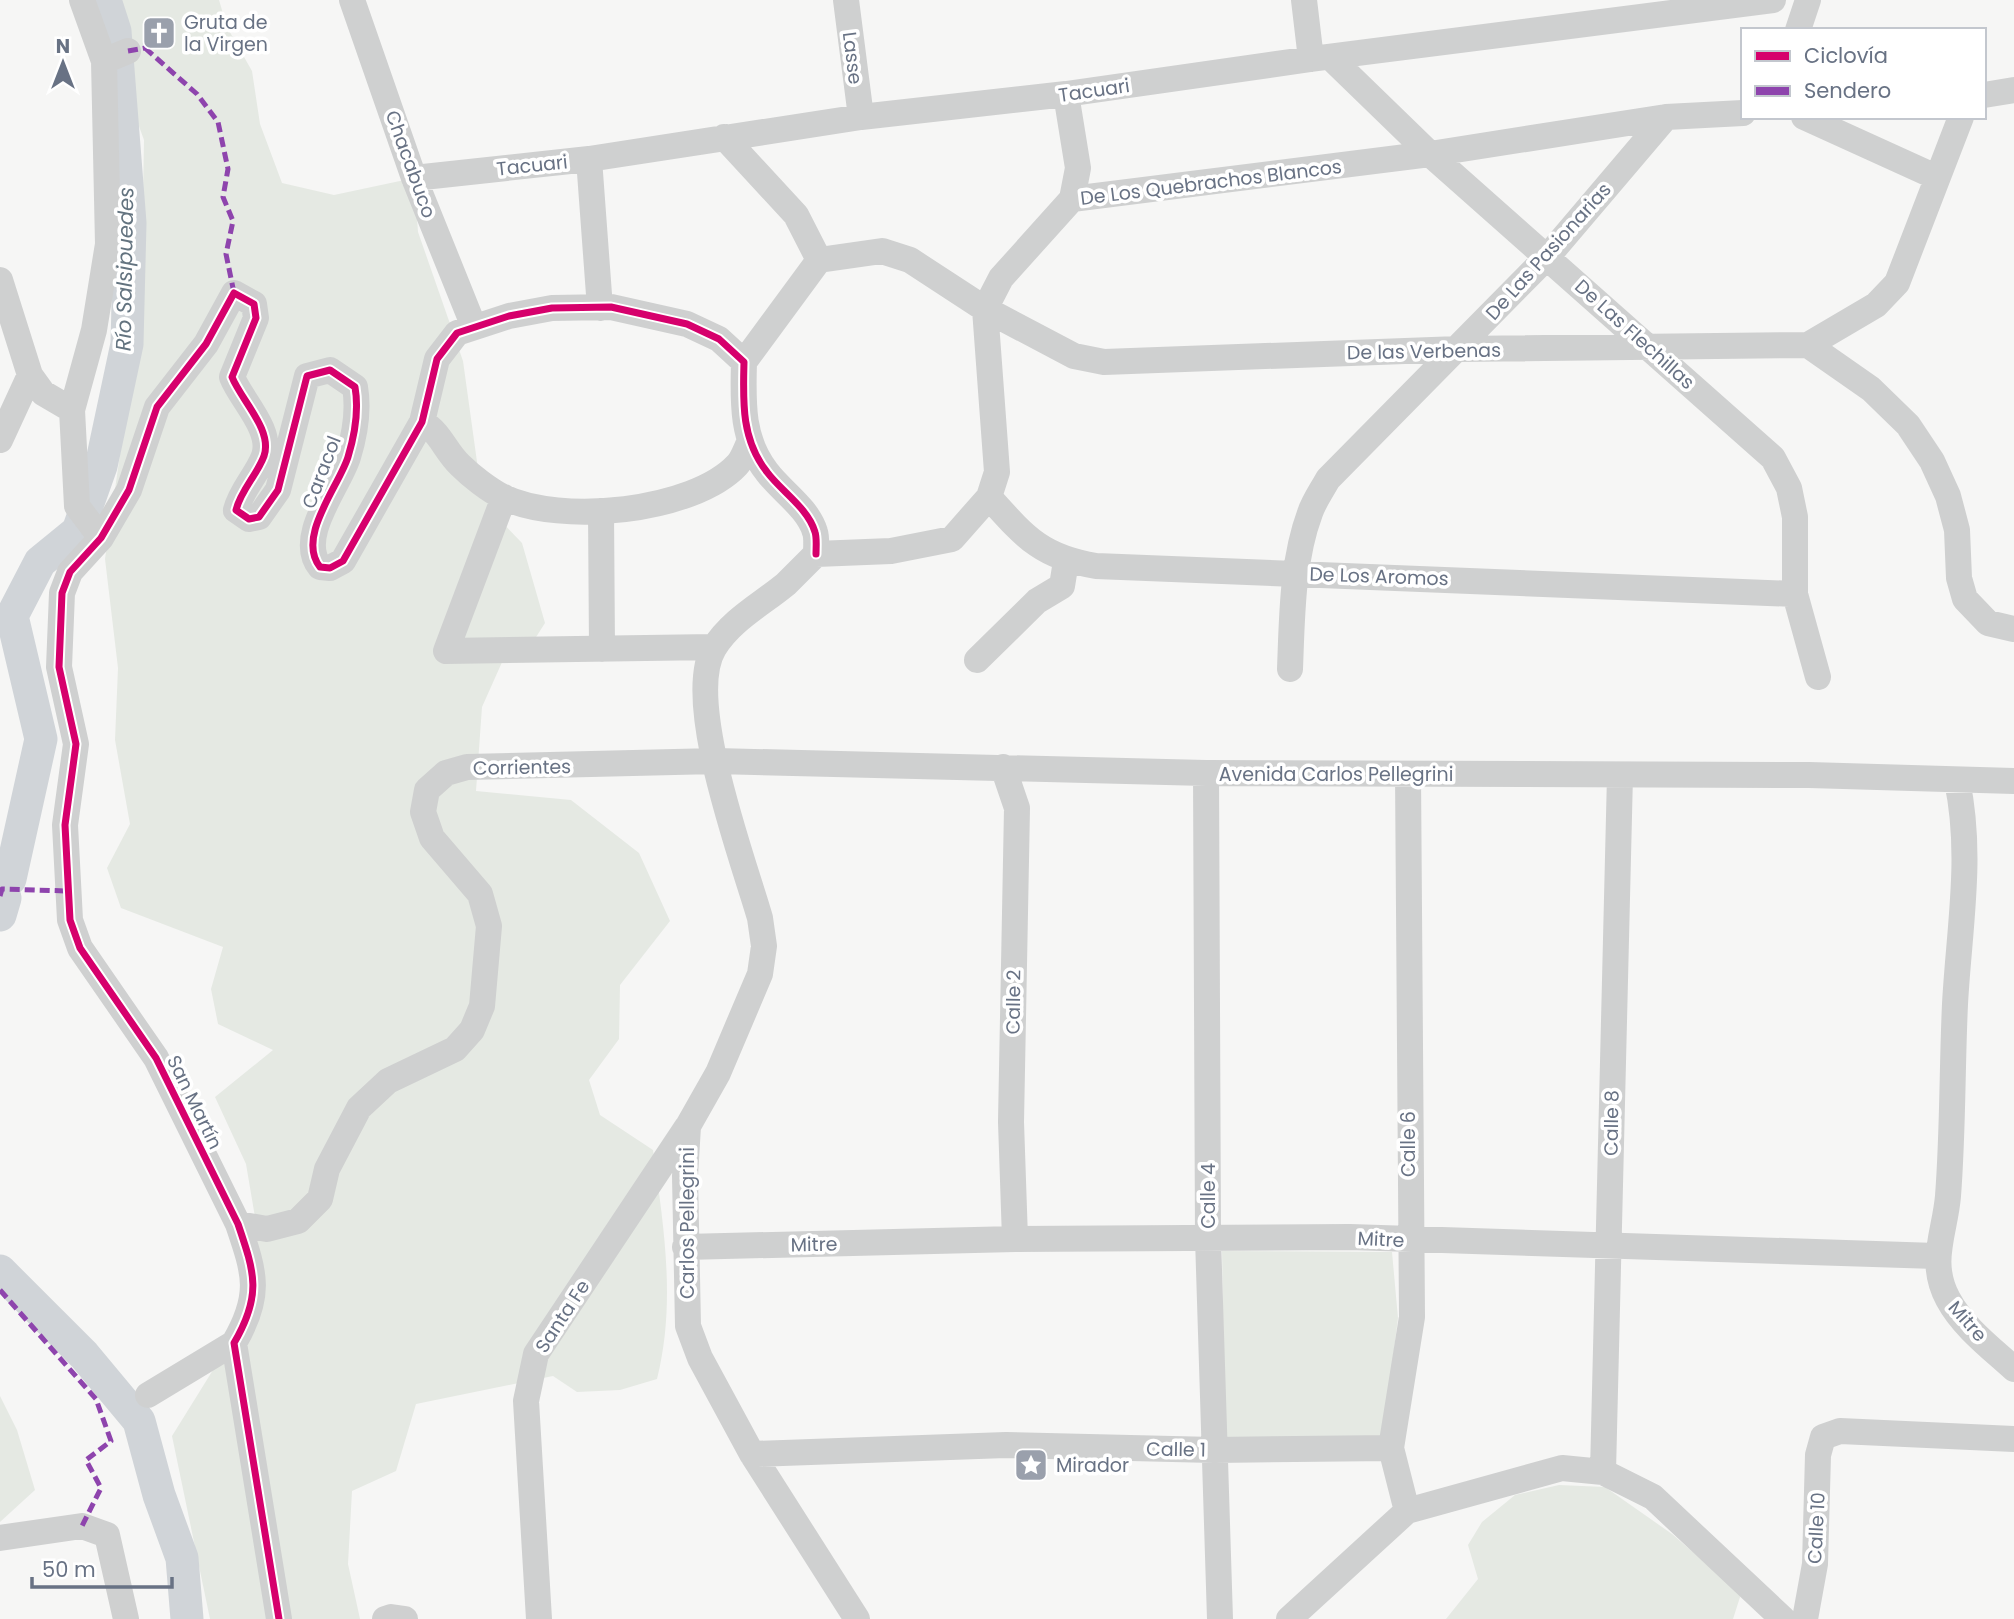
<svg xmlns="http://www.w3.org/2000/svg" width="2014" height="1619" font-family="Poppins,sans-serif">
  <style>
    .green { fill: #e5e9e3 }
    .lines { fill: none; stroke-linecap: round; stroke-linejoin: round }
    .river { stroke: #d0d4d8; stroke-width: 33 }
    .minor { stroke: #cfd0d0; stroke-width: 26 }
    .quiet { stroke: #8e44ad; stroke-width: 5; stroke-dasharray: 10 5; stroke-linecap: butt }
    .cycleway-casing { stroke: #fff; stroke-width: 11 }
    .cycleway { stroke: #d6006c; stroke-width: 7 }
    .labels { text-anchor: middle; stroke-width: 7; stroke-linejoin: round; paint-order: stroke }
    .poi-label { font-size: 19px; fill: #687284; stroke: #fff; text-anchor: start }
    .street-label { font-size: 19px; fill: #687284; stroke: #fff }
    .water-label { font-size: 21px; font-style: italic; fill: #63737f; stroke: #fff }
  </style>
  <rect width="100%" height="100%" fill="#f6f6f5"/>
  <path class="green" d="M 93,0 L 219,0 L 227,27 L 252,71 L 260,124 L 282,183 L 334,195 L 414,178 L 418,232 L 463,361 L 478,469 L 491,511 L 522,543 L 545,623 L 531,645 L 507,651 L 482,707 L 476,791 L 571,800 L 639,853 L 670,921 L 620,985 L 619,1039 L 589,1080 L 600,1115 L 653,1150 C 664,1227 676,1304 657,1379 L 620,1390 L 577,1392 L 553,1376 L 416,1404 L 396,1471 L 352,1491 L 348,1564 L 360,1619 L 210,1619 L 172,1436 L 231,1341 L 257,1229 L 246,1164 L 215,1097 L 273,1050 L 218,1024 L 211,989 L 223,947 L 121,908 L 107,868 L 130,824 L 115,740 L 118,668 L 105,559 L 141,308 L 144,140 Z
    M 1222,1251 L 1392,1252 L 1398,1318 L 1383,1438 L 1225,1439 Z
    M 0,1396 L 17,1430 L 35,1490 L 0,1522 Z
    M 1559,1485 L 1605,1487 L 1672,1534 L 1741,1594 L 1733,1619 L 1446,1619 L 1478,1579 L 1468,1545 L 1482,1522 L 1515,1495 Z"/>
  <g class="lines">
    <path class="river" d="M 10,879 L 41,739 L 12,616 L 40,562 L 78,531 L 101,466 L 127,344 L 130,223 L 115,31 L 105,0
      M 0,915 L 5,898
      M 0,1271 L 84,1355 L 139,1421 L 159,1495 L 182,1558 L 187,1619"/>
    <path class="minor" d="M 82,0 L 104,61 L 108,244 L 94,330 L 72,410 L 77,506 L 101,538
      M 352,0 L 414,178 L 474,327
      M 846,0 L 861,117
      M 1304,0 L 1311,59
      M 1798,30 L 1808,0
      M 1330,57 L 1430,154 L 1773,458 L 1789,488 L 1795,517 L 1795,594 L 1818,677
      M 104,61 L 128,51
      M 1066,94 L 1078,168 L 1072,199
      M 1984,95 L 2014,90
      M 1804,117 L 1936,177
      M 724,137 L 796,215 L 819,260
      M 589,159 L 600,308
      M 414,178 L 589,159 L 861,117 L 1066,94 L 1311,59 L 1773,0
      M 0,280 L 30,375 L 43,393 L 72,410
      M 1808,345 L 1876,305 L 1897,283 L 1961,117
      M 744,362 L 819,260 L 882,251 L 910,260 L 985,309 L 1074,356 L 1104,362 L 1459,349 L 1808,345 L 1871,389 L 1908,425 L 1932,461 L 1948,496 L 1957,530 L 1959,578 L 1965,599 L 1988,623 L 2014,629
      M 422,422 C 441,433 445,451 460,465 C 471,476 489,490 503,497 C 560,525 693,512 737,465 C 743,459 746,448 750,441
      M 0,440 L 30,375
      M 504,497 L 446,651 L 714,647
      M 989,497 C 1025,537 1041,557 1096,566 L 1795,594
      M 601,511 L 602,649
      M 816,554 L 891,551 L 952,539 L 989,497 L 997,472 L 985,309 L 1001,278 L 1072,199 L 1430,154 L 1666,117 L 1743,113
      M 816,554 C 806,564 796,574 786,584 C 762,604 731,620 714,648 C 683,699 743,859 760,918 L 764,946 L 760,974 L 718,1073 L 688,1126 L 685,1176 L 688,1326 L 700,1358 L 752,1454 L 857,1619
      M 977,660 L 1037,601 L 1062,586 L 1066,561
      M 1290,669 C 1292,618 1292,561 1310,513 C 1314,501 1322,490 1328,479 L 1548,256 L 1666,117
      M 1003,767 L 1017,808 L 1011,1122 L 1015,1239
      M 1206,773 L 1208,1238 L 1220,1619
      M 1957,781 C 1973,855 1959,929 1955,1004 C 1952,1068 1953,1132 1948,1196 C 1945,1233 1928,1262 1948,1299 C 1963,1327 1991,1348 2014,1369
      M 238,1224 L 267,1229 L 298,1221 L 320,1199 L 327,1169 L 359,1108 L 388,1081 L 455,1049 L 472,1030 L 482,1006 L 489,926 L 480,894 L 432,838 L 423,812 L 427,790 L 446,773 L 467,767 L 716,761 L 1206,773 L 1809,775 L 2014,781
      M 685,1247 L 1015,1239 L 1350,1237 L 1936,1256
      M 148,1395 L 234,1343
      M 752,1454 L 1006,1445 L 1214,1450 L 1391,1448
      M 1603,1472 L 1620,775
      M 1407,1511 L 1391,1448 L 1412,1317 L 1408,774
      M 0,1538 L 82,1526 L 107,1535 L 126,1619
      M 279,1619 L 234,1343 C 262,1295 255,1274 238,1224 L 156,1058 L 80,948 L 70,920 L 65,825 L 76,744 L 59,667 L 62,593 L 70,572 L 101,538 L 129,490 L 157,407 L 206,344 L 234,293 L 254,304 L 256,318 L 232,377 C 241,400 273,430 264,456 C 257,475 241,490 236,510 L 249,519 L 259,517 L 278,490 L 307,376 L 330,370 L 355,387 C 359,410 355,434 348,457 C 339,486 296,537 320,567 L 330,568 L 343,561 L 422,422 L 437,359 L 457,333 L 509,316 L 552,308 L 611,307 L 687,324 L 719,339 L 744,362 C 743,401 741,439 767,472 C 781,491 808,508 815,532 C 817,538 816,547 816,554
      M 385,1619 L 391,1617 L 405,1619
      M 539,1619 L 526,1401 L 536,1354 L 687,1127
      M 1289,1619 L 1407,1511 L 1562,1468 L 1603,1472 L 1653,1497 L 1783,1619
      M 1805,1619 L 1815,1564 L 1818,1455 L 1823,1437 L 1840,1431 L 2014,1439"/>
    <path class="quiet" d="M 145,48 L 197,94 L 218,122 L 228,169 L 223,197 L 233,221 L 226,254 L 234,293
      M 128,51 L 145,48 L 159,34
      M 0,896 L 2,889 L 68,891
      M 0,1290 L 96,1399 L 111,1441 L 86,1460 L 101,1488 L 82,1526"/>
    <defs>
      <path id="cycleway" d="M 279,1619 L 234,1343 C 262,1295 255,1274 238,1224 L 156,1058 L 80,948 L 70,920 L 65,825 L 76,744 L 59,667 L 62,593 L 70,572 L 101,538 L 129,490 L 157,407 L 206,344 L 234,293 L 254,304 L 256,318 L 232,377 C 241,400 273,430 264,456 C 257,475 241,490 236,510 L 249,519 L 259,517 L 278,490 L 307,376 L 330,370 L 355,387 C 359,410 355,434 348,457 C 339,486 296,537 320,567 L 330,568 L 343,561 L 422,422 L 437,359 L 457,333 L 509,316 L 552,308 L 611,307 L 687,324 L 719,339 L 744,362 C 743,401 741,439 767,472 C 781,491 808,508 815,532 C 817,538 816,547 816,554"/>
    </defs>
    <use href="#cycleway" class="cycleway-casing"/>
    <use href="#cycleway" class="cycleway"/>
  </g>
  <defs>
    <symbol id="church-square" viewBox="-11 -11 22 22"><rect x="-9" y="-9" width="18" height="18" rx="4" fill="#9aa0ac" stroke="#fff"/><path d="M-1.2-6h2.4v3.5h3.3v2.4h-3.3V6h-2.4V-.1h-3.3v-2.4h3.3Z" fill="#fff"/></symbol>
    <symbol id="sight-square" viewBox="-11 -11 22 22"><rect x="-9" y="-9" width="18" height="18" rx="4" fill="#9aa0ac" stroke="#fff"/><path d="M0-6L1.8-2.2L6-1.7L2.9 1.2L3.7 5.4L0 3.3L-3.7 5.4L-2.9 1.2L-6-1.7L-1.8-2.2Z" fill="#fff"/></symbol>
  </defs>
  <g fill-rule="evenodd">
    <use href="#church-square" x="140" y="14" width="38" height="38"/>
    <use href="#sight-square" x="1012" y="1446" width="38" height="38"/>
  </g>
  <g class="labels">
    <g class="poi-label">
      <text x="184" y="29">Gruta de<tspan x="184" dy="22">la Virgen</tspan></text>
      <text x="1056" y="1472">Mirador</text>
    </g>
    <g class="street-label">
      <text transform="translate(853 58) rotate(83)" y="7">Lasse</text>
      <text transform="translate(1094 90) rotate(-8)" y="7">Tacuari</text>
      <text transform="translate(411 164) rotate(70)" y="7">Chacabuco</text>
      <text transform="translate(532 165) rotate(-6)" y="7">Tacuari</text>
      <text transform="translate(1211 182) rotate(-7)" y="7">De Los Quebrachos Blancos</text>
      <text transform="translate(1548 251) rotate(-48)" y="7">De Las Pasionarias</text>
      <text transform="translate(1635 334) rotate(42)" y="7">De Las Flechillas</text>
      <text transform="translate(1424 351) rotate(-1)" y="7">De las Verbenas</text>
      <text transform="translate(321 472) rotate(-69)" y="7">Caracol</text>
      <text transform="translate(1379 576) rotate(2)" y="7">De Los Aromos</text>
      <text transform="translate(522 767) rotate(-1)" y="7">Corrientes</text>
      <text x="1336" y="781">Avenida Carlos Pellegrini</text>
      <text transform="translate(1013 1002) rotate(-89)" y="7">Calle 2</text>
      <text transform="translate(195 1102) rotate(64)" y="7">San Martín</text>
      <text transform="translate(1611 1123) rotate(-89)" y="7">Calle 8</text>
      <text transform="translate(1408 1144) rotate(-90)" y="7">Calle 6</text>
      <text transform="translate(1208 1196) rotate(-90)" y="7">Calle 4</text>
      <text transform="translate(687 1223) rotate(-90)" y="7">Carlos Pellegrini</text>
      <text transform="translate(1381 1239) rotate(3)" y="7">Mitre</text>
      <text transform="translate(814 1244) rotate(-1)" y="7">Mitre</text>
      <text transform="translate(562 1316) rotate(-57)" y="7">Santa Fe</text>
      <text transform="translate(1968 1321) rotate(49)" y="7">Mitre</text>
      <text transform="translate(1176 1449) rotate(1)" y="7">Calle 1</text>
      <text transform="translate(1816 1528) rotate(-87)" y="7">Calle 10</text>
    </g>
    <g class="water-label">
      <text transform="translate(125 269) rotate(-89)" y="7">Río Salsipuedes</text>
    </g>
  </g>
  <rect x="1741" y="28" width="245" height="91" fill="#ffffff" stroke="#c3c7ce" stroke-width="2"/>
  <rect x="1755" y="51" width="35" height="10" fill="#d6006c" stroke="#c3c7ce" stroke-width="2"/>
  <text x="1804" y="63" font-size="21" fill="#687284">Ciclovía</text>
  <rect x="1755" y="86" width="35" height="10" fill="#8e44ad" stroke="#c3c7ce" stroke-width="2"/>
  <text x="1804" y="98" font-size="21" fill="#687284">Sendero</text>
  <g transform="translate(63 63)" stroke="#ffffff" stroke-width="5" paint-order="stroke">
  <path d="M0-5L12 26L0 18L-12 26Z" fill="#687284"/>
  <text y="-10" font-size="19" font-weight="bold" text-anchor="middle" fill="#687284">N</text>
  </g>
  <path d="M32 1577v10h140v-10" fill="none" stroke="#687284" stroke-width="3.5"/>
  <text x="42" y="1577" font-size="21" fill="#687284" stroke="#ffffff" stroke-width="5" paint-order="stroke">50 m</text>
</svg>
